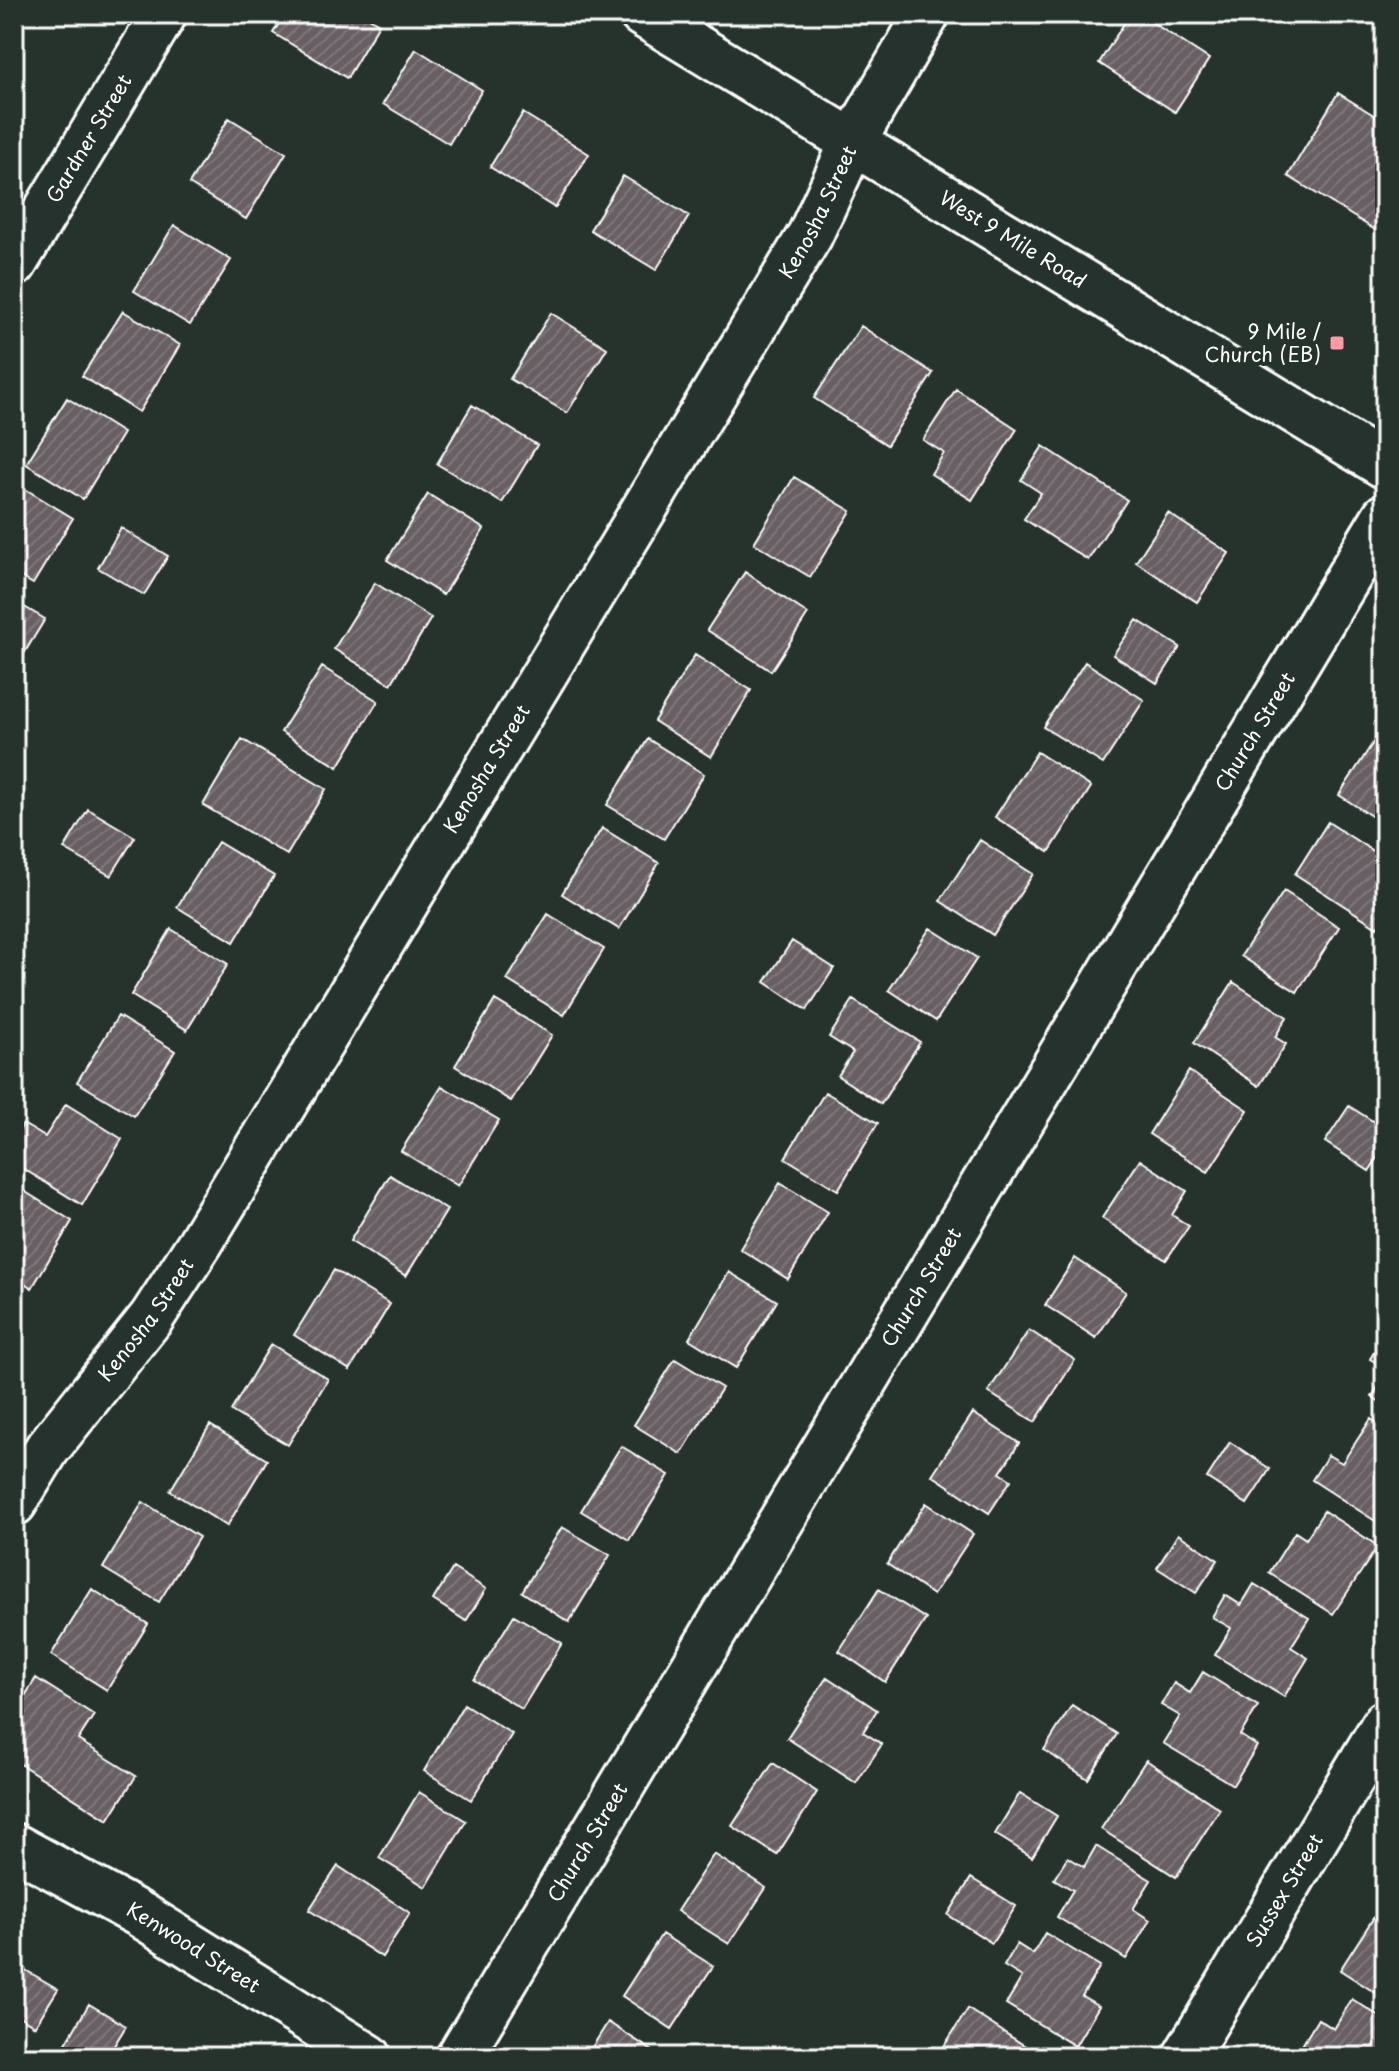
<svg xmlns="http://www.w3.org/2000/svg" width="1399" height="2071" font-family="'Playpen Sans',sans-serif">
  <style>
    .building { fill: url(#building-hatch); stroke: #fff; stroke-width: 2 }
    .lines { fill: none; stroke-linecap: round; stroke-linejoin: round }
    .street-casing { stroke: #fff; stroke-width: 50 }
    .secondary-casing { stroke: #fff; stroke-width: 50 }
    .street { stroke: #26332d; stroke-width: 44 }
    .secondary { stroke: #26332d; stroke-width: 44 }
    .poi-dot { fill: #ff9aa2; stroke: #26332d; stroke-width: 3 }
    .labels { text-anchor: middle; stroke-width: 8; stroke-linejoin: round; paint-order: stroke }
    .street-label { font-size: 20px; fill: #fff; stroke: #26332d }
    .poi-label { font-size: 20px; fill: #fff; stroke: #26332d; text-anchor: end }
  </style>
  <defs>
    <pattern id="building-hatch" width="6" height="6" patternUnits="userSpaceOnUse" patternTransform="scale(2)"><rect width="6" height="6" fill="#675e64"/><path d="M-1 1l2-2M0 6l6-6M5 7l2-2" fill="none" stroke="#7e767b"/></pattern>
  </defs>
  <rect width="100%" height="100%" fill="#26332d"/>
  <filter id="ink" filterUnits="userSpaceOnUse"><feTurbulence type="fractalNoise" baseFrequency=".0125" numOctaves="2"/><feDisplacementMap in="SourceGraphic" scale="16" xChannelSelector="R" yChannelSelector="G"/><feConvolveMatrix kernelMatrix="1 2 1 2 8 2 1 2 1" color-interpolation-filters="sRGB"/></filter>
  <g filter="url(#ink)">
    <path class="building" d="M 285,14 L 363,14 L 379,24 L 347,78 L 273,33 Z
      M 1130,14 L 1139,14 L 1209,59 L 1175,112 L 1099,63 Z
      M 416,49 L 482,90 L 449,144 L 383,104 Z
      M 1338,93 L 1385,122 L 1385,236 L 1288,176 Z
      M 523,113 L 589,154 L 555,208 L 490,167 Z
      M 229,118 L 286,153 L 246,219 L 189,184 Z
      M 623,176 L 689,216 L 656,270 L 590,230 Z
      M 174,225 L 231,260 L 190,325 L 134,291 Z
      M 123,311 L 180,345 L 139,412 L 82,376 Z
      M 551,313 L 607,348 L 567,413 L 510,379 Z
      M 861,326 L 933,373 L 887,445 L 814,398 Z
      M 956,389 L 1017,429 L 972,500 L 931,474 L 944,453 L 923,440 Z
      M 67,398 L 123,433 L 83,499 L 26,464 Z
      M 472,405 L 537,445 L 502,503 L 437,464 Z
      M 1043,446 L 1127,500 L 1088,560 L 1024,519 L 1041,493 L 1021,480 Z
      M 794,477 L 851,511 L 810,577 L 754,543 Z
      M 17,484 L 73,518 L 33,584 L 14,573 L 14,488 Z
      M 428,494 L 484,529 L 443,595 L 387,560 Z
      M 1168,513 L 1229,553 L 1197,602 L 1136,562 Z
      M 121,528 L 168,556 L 144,595 L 98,568 Z
      M 745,572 L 808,614 L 771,671 L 707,630 Z
      M 375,583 L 431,618 L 391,684 L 334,649 Z
      M 14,601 L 45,619 L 14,670 Z
      M 1137,620 L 1180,647 L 1157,683 L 1113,655 Z
      M 695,655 L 751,690 L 711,757 L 654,721 Z
      M 1085,662 L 1144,700 L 1103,764 L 1043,727 Z
      M 322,667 L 378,701 L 338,767 L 281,732 Z
      M 1378,735 L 1385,739 L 1385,825 L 1339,795 Z
      M 242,739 L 326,789 L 287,855 L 203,805 Z
      M 648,739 L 704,774 L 664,839 L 607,805 Z
      M 1037,752 L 1091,787 L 1049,852 L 995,817 Z
      M 88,809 L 135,837 L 111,876 L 64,849 Z
      M 1328,822 L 1385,859 L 1385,915 L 1377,927 L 1295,874 Z
      M 602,828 L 659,863 L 619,929 L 562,894 Z
      M 980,840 L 1033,874 L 993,935 L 940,901 Z
      M 218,842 L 274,876 L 234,942 L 177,907 Z
      M 1284,891 L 1339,927 L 1297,992 L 1241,956 Z
      M 548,914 L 604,949 L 564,1015 L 507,980 Z
      M 930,928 L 977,958 L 936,1021 L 889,990 Z
      M 171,929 L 228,964 L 187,1030 L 131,995 Z
      M 792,941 L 834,968 L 807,1010 L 765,982 Z
      M 1233,982 L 1287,1017 L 1275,1037 L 1286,1044 L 1259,1086 L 1194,1043 Z
      M 495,1000 L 552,1035 L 511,1101 L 455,1066 Z
      M 853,1000 L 920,1042 L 881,1104 L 838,1076 L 853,1052 L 829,1037 Z
      M 118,1016 L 175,1051 L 134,1116 L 77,1082 Z
      M 1189,1071 L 1248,1110 L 1208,1172 L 1149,1134 Z
      M 442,1086 L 499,1120 L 458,1186 L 401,1151 Z
      M 825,1092 L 878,1123 L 838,1190 L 785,1158 Z
      M 66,1104 L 122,1139 L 82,1205 L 14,1163 L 14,1139 L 23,1124 L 45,1137 Z
      M 1349,1106 L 1385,1129 L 1385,1147 L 1369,1171 L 1325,1142 Z
      M 1140,1160 L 1187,1191 L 1172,1215 L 1189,1226 L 1166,1260 L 1102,1218 Z
      M 390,1175 L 447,1210 L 406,1276 L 350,1241 Z
      M 780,1183 L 828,1212 L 788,1279 L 740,1249 Z
      M 16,1186 L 72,1221 L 32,1288 L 14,1276 Z
      M 1075,1258 L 1126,1292 L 1096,1338 L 1045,1305 Z
      M 334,1270 L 390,1304 L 350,1370 L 294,1335 Z
      M 729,1272 L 777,1301 L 736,1368 L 689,1339 Z
      M 1029,1330 L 1075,1360 L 1035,1422 L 988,1392 Z
      M 1383,1337 L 1385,1338 L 1385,1368 L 1370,1359 Z
      M 271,1344 L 328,1379 L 288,1445 L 231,1411 Z
      M 675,1359 L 722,1388 L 681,1454 L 634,1425 Z
      M 1385,1375 L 1385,1405 L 1372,1397 Z
      M 973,1413 L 1019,1443 L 1000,1473 L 1011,1480 L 989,1513 L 932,1475 Z
      M 1371,1419 L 1385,1428 L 1383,1526 L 1312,1480 L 1328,1455 L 1342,1463 Z
      M 210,1425 L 267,1460 L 227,1526 L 170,1491 Z
      M 1230,1442 L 1270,1469 L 1247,1504 L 1207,1478 Z
      M 621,1446 L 669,1475 L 629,1540 L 581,1511 Z
      M 143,1502 L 199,1537 L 159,1602 L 103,1568 Z
      M 926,1503 L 973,1534 L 933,1595 L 887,1564 Z
      M 1324,1511 L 1378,1546 L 1333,1614 L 1269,1573 L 1295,1532 L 1306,1539 Z
      M 562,1527 L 610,1555 L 569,1622 L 522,1592 Z
      M 1178,1534 L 1218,1560 L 1196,1593 L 1157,1568 Z
      M 453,1568 L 486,1589 L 466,1621 L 433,1600 Z
      M 1254,1584 L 1309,1618 L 1291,1647 L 1308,1658 L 1284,1697 L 1215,1655 L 1231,1628 L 1212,1617 L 1225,1595 L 1241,1605 Z
      M 92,1589 L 148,1624 L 107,1690 L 51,1655 Z
      M 879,1589 L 926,1619 L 885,1682 L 839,1651 Z
      M 514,1615 L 562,1643 L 522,1709 L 474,1680 Z
      M 1203,1672 L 1258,1706 L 1240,1735 L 1257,1746 L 1233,1785 L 1163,1743 L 1180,1716 L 1161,1705 L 1174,1683 L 1190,1693 Z
      M 827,1677 L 877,1710 L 863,1732 L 882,1744 L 856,1783 L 787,1738 Z
      M 36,1678 L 94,1715 L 78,1740 L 136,1776 L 108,1820 L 14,1760 L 14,1714 Z
      M 464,1704 L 512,1734 L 471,1800 L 424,1771 Z
      M 1072,1705 L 1117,1734 L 1088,1779 L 1044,1750 Z
      M 1146,1760 L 1220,1809 L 1176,1877 L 1101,1829 Z
      M 773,1763 L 817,1792 L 777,1855 L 732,1826 Z
      M 419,1792 L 466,1821 L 426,1887 L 379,1858 Z
      M 1020,1793 L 1057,1816 L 1032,1857 L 995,1834 Z
      M 1096,1846 L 1151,1880 L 1133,1909 L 1150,1920 L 1126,1959 L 1057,1917 L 1073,1890 L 1054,1879 L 1068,1857 L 1084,1867 Z
      M 714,1854 L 766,1888 L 729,1944 L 677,1911 Z
      M 338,1866 L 410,1913 L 382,1957 L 309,1910 Z
      M 971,1878 L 1016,1906 L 992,1943 L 948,1915 Z
      M 1385,1900 L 1385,1999 L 1340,1970 Z
      M 1045,1933 L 1100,1966 L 1082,1996 L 1099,2006 L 1075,2046 L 1006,2004 L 1022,1977 L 1004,1966 L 1017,1944 L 1033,1954 Z
      M 662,1934 L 713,1966 L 672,2029 L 622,1996 Z
      M 22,1968 L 58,1989 L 35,2026 L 14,2013 L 14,1980 Z
      M 1352,1999 L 1385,2020 L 1385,2057 L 1295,2057 L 1318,2019 L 1334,2029 Z
      M 89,2004 L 126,2026 L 107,2057 L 81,2057 L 64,2047 Z
      M 968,2009 L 1042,2057 L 937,2057 Z
      M 608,2022 L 662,2057 L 586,2057 Z"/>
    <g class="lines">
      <defs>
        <g id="street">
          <path id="s1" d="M 14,264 L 164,14"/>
          <path id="s2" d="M 14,1503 L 47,1449 L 152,1317 L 200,1243 L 810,235 L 853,142 L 927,14"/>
          <path id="s3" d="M 14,1846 L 141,1915 L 369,2057"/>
          <path id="s4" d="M 459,2057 L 1385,516"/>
          <path id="s5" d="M 1185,2057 L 1385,1723"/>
        </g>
        <g id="secondary">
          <path id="s6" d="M 642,14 L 1385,466"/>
        </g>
      </defs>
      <use href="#street" class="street-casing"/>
      <use href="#secondary" class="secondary-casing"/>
      <use href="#street" class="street"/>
      <use href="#secondary" class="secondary"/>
    </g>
  </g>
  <rect class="poi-dot" x="1329" y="335" width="16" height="16" rx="4"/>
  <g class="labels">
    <g class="street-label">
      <text dy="7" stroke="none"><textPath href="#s1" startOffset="146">Gardner Street</textPath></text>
      <text dy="7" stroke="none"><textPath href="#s2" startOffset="1522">Kenosha Street</textPath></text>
      <text dy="7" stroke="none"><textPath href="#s6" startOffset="434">West 9 Mile Road</textPath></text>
      <text dy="7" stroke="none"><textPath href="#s4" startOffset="1546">Church Street</textPath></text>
      <text dy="7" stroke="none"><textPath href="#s2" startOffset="874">Kenosha Street</textPath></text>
      <text dy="7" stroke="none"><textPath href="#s4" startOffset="898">Church Street</textPath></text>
      <text dy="7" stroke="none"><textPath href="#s2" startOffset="226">Kenosha Street</textPath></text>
      <text dy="7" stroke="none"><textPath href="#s4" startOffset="250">Church Street</textPath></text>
      <text dy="7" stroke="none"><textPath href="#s5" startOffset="194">Sussex Street</textPath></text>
      <text dy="7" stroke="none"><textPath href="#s3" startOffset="206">Kenwood Street</textPath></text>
    </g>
    <g class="poi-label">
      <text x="1321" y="339">9 Mile /<tspan x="1321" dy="23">Church (EB)</tspan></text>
    </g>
  </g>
  <rect width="1399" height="2071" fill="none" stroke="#26332d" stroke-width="48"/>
  <rect x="24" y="24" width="1351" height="2023" fill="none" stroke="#fff" stroke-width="3" filter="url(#ink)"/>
</svg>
